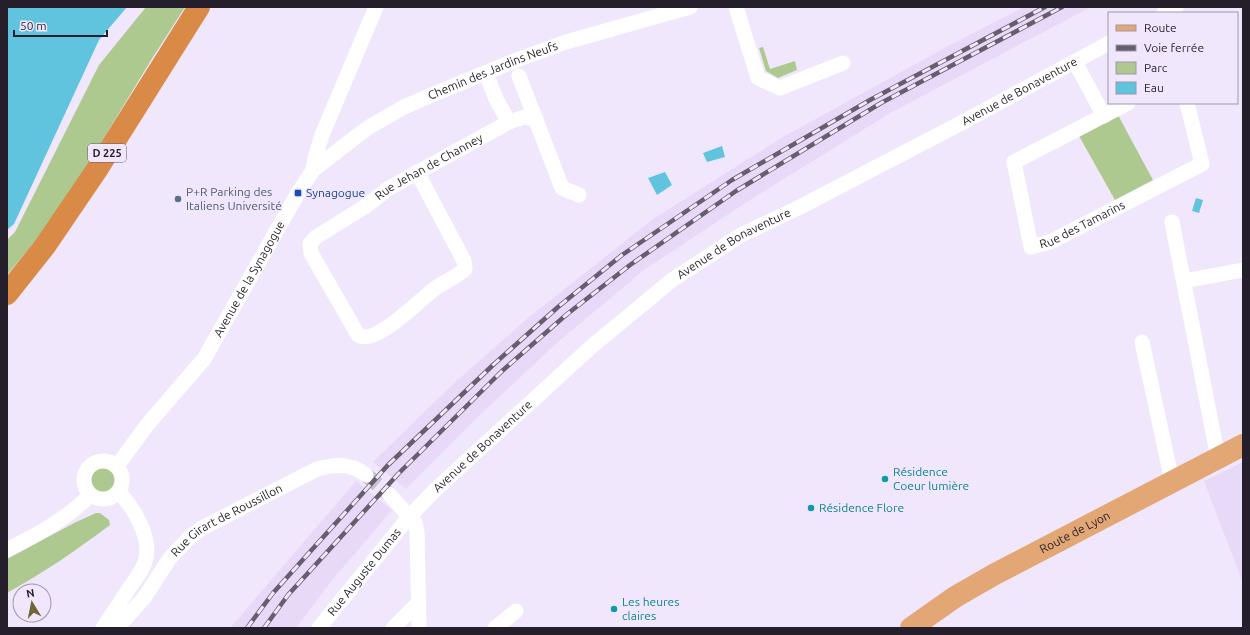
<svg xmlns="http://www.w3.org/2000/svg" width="1250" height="635" font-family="Ubuntu,sans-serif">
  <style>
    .built { fill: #e8d9f9 }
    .green { fill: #aec990 }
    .water { fill: #61c4df }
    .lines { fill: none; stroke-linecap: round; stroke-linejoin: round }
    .minor-tunnel { stroke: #c8bfd2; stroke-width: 15; stroke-dasharray: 15 8; stroke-linecap: butt }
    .minor { stroke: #fff; stroke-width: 15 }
    .primary { stroke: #e2a774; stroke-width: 22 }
    .trunk { stroke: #d88a46; stroke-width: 22 }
    .rail-casing { stroke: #655e6d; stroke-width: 4.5 }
    .rail { stroke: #f1e7fc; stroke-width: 3; stroke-dasharray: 9; stroke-linecap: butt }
    .transit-dot { fill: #1a4fb4; stroke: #f1e7fc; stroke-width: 1.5 }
    .service-dot { fill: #5c6f8a; stroke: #f1e7fc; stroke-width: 1.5 }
    .culture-dot { fill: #0f9aa8; stroke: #f1e7fc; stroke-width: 1.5 }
    .labels { text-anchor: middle; stroke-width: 3; stroke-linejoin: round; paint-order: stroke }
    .shield { fill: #f1e7fc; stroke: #625b6a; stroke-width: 1 }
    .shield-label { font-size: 11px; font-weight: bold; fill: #251f2b }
    .street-label { font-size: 12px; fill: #251f2b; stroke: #f1e7fc }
    .service-label { font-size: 12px; fill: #4e5e75; stroke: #f1e7fc; text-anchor: start }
    .transit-label { font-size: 12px; fill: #164399; stroke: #f1e7fc; text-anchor: start }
    .culture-label { font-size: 12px; fill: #0d838f; stroke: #f1e7fc; text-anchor: start }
  </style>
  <rect width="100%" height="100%" fill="#f1e7fc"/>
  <path class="built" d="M 1024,7 L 1091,7 L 892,112 L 753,198 L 644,270 L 559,341 L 482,413 L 406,489 L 373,462 L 452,385 L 528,318 L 653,219 L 783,137 L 950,45 Z
    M 1243,462 L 1243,583 L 1204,481 Z
    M 356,481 L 392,510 L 333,579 L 296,628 L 230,628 Z"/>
  <path class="green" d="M 146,7 L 185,7 L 153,57 L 56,217 L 7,275 L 7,240 L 15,232 L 99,65 Z
    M 763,47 L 770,69 L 795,61 L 797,70 L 778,78 L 766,71 L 759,48 Z
    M 1118,115 L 1153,180 L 1115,200 L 1079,136 Z
    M91 480a12 12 0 1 1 24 0a12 12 0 1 1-24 0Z
    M 96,513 L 100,513 L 109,520 L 110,525 C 77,550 43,573 7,593 L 7,559 L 76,522 Z"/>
  <path class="water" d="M 7,7 L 127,7 L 99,40 L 14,224 L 7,230 Z
    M 722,146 L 725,157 L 707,162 L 703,153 Z
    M 665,172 L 672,185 L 657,195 L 648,178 Z
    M 1196,198 L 1203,200 L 1199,213 L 1192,211 Z"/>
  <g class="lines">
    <path class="minor-tunnel" d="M 366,475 L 389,494"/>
    <g class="minor">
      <path d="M 736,7 L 758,78 L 780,88 L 843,63"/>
      <path d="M 1164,13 L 1176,7"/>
      <path d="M 1075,62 L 1104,116"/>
      <path d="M 486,73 L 496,99 L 509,122"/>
      <path d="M 519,76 L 562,188 L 579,195"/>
      <path id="s1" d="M 1128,103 L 1014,162 L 1031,247 L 1050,242 L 1202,164 L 1187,103"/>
      <path id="s2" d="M 313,170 L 353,139 L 369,127 L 404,107 L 427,97 L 514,61 L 566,42 L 690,7"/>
      <path id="s3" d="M 417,172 L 464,261 L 465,269 C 457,277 446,281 437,287 C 422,297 376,347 358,335 L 311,253 L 310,244 L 316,237 L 366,206 L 389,188 L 509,122 L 524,117 L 536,119"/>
      <path d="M 1172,222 L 1218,458"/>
      <path d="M 1184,281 L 1243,270"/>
      <path d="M 1142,342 L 1172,481"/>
      <circle cx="103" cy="480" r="19"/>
      <path id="s4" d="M 117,466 L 147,425 L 204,359 L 298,193 L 313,170 L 315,158 L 322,135 L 376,7"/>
      <path d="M 389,494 L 415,523 L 417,531 L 419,628"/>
      <path d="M 7,550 C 36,535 67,519 90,495"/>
      <path d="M 103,628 C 112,614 121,601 130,587 C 136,578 144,569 146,558 C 151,536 133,507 119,492"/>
      <path id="s5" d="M 117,628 L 144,598 L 170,558 L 190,537 L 202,528 L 317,469 C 335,464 351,463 366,475"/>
      <path id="s6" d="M 319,628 L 409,517 L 435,490 L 591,347 L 672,280 L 741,235 L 798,208 L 967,120 L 1109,43"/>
      <path d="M 393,628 L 419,602"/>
      <path d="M 495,628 L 516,611"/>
    </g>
    <path class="primary" id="s7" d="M 911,628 L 955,597 L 995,574 L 1243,445"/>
    <path class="trunk" d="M 7,294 L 45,246 L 98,168 L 199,7"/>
    <defs>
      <path id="rail" d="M 247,628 L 273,593 L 388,465 L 493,365 L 558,307 L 622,255 L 732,180 L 870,100 L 1045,7
        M 264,628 L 288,595 L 399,473 L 501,372 L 566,315 L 630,265 L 736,191 L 881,103 L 1062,7"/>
    </defs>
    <use href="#rail" class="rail-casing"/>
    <use href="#rail" class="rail"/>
  </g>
  <rect class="transit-dot" x="294" y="189" width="8" height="8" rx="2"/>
  <circle class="service-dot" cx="178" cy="199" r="4"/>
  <g class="culture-dot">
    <circle cx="885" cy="479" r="4"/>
    <circle cx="811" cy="508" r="4"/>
    <circle cx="614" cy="609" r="4"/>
  </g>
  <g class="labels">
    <rect class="shield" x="88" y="144" width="38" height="18" rx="3"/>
    <g class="shield-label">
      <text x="107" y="157">D 225</text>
    </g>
    <g class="street-label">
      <text dy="4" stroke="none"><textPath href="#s2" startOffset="207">Chemin des Jardins Neufs</textPath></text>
      <text dy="4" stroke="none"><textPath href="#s6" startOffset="893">Avenue de Bonaventure</textPath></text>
      <text dy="4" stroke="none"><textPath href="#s3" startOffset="484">Rue Jehan de Channey</textPath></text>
      <text dy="4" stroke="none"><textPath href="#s1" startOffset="271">Rue des Tamarins</textPath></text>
      <text dy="4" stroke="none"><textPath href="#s6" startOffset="569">Avenue de Bonaventure</textPath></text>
      <text dy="4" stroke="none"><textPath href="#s4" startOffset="230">Avenue de la Synagogue</textPath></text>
      <text dy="4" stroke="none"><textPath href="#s6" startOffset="245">Avenue de Bonaventure</textPath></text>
      <text dy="4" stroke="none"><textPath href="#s5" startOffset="157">Rue Girart de Roussillon</textPath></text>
      <text dy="4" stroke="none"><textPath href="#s7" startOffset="190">Route de Lyon</textPath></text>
      <text dy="4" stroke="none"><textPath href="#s6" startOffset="72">Rue Auguste Dumas</textPath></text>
    </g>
    <g class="service-label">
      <text x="186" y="196">P+R Parking des<tspan x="186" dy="14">Italiens Université</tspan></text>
    </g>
    <g class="transit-label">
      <text x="306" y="197">Synagogue</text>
    </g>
    <g class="culture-label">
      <text x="893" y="476">Résidence<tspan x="893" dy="14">Coeur lumière</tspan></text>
      <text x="819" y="512">Résidence Flore</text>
      <text x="622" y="606">Les heures<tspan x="622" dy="14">claires</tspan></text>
    </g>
  </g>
  <rect width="1250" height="635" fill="none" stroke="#251f2b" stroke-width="16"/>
  <rect x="1108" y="12" width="130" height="92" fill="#f1e7fc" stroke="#9f97a8"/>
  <rect x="1116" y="25" width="20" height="6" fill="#e2a774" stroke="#9f97a8"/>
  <text x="1144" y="32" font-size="12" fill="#251f2b">Route</text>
  <rect x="1116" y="45" width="20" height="6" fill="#655e6d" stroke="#9f97a8"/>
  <text x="1144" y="52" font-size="12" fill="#251f2b">Voie ferrée</text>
  <rect x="1116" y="62" width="20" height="12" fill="#aec990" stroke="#9f97a8"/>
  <text x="1144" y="72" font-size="12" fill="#251f2b">Parc</text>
  <rect x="1116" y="82" width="20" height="12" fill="#61c4df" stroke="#9f97a8"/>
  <text x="1144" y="92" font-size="12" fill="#251f2b">Eau</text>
  <g transform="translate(32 603) rotate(350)"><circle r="19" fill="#f1e7fc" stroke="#9f97a8"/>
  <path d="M0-3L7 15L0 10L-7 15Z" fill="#716633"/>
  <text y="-6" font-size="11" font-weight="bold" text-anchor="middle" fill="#251f2b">N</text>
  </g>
  <path d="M14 30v6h93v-6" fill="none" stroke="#251f2b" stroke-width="2"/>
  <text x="20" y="30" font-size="12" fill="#251f2b" stroke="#f1e7fc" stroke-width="3" paint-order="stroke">50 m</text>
</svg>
